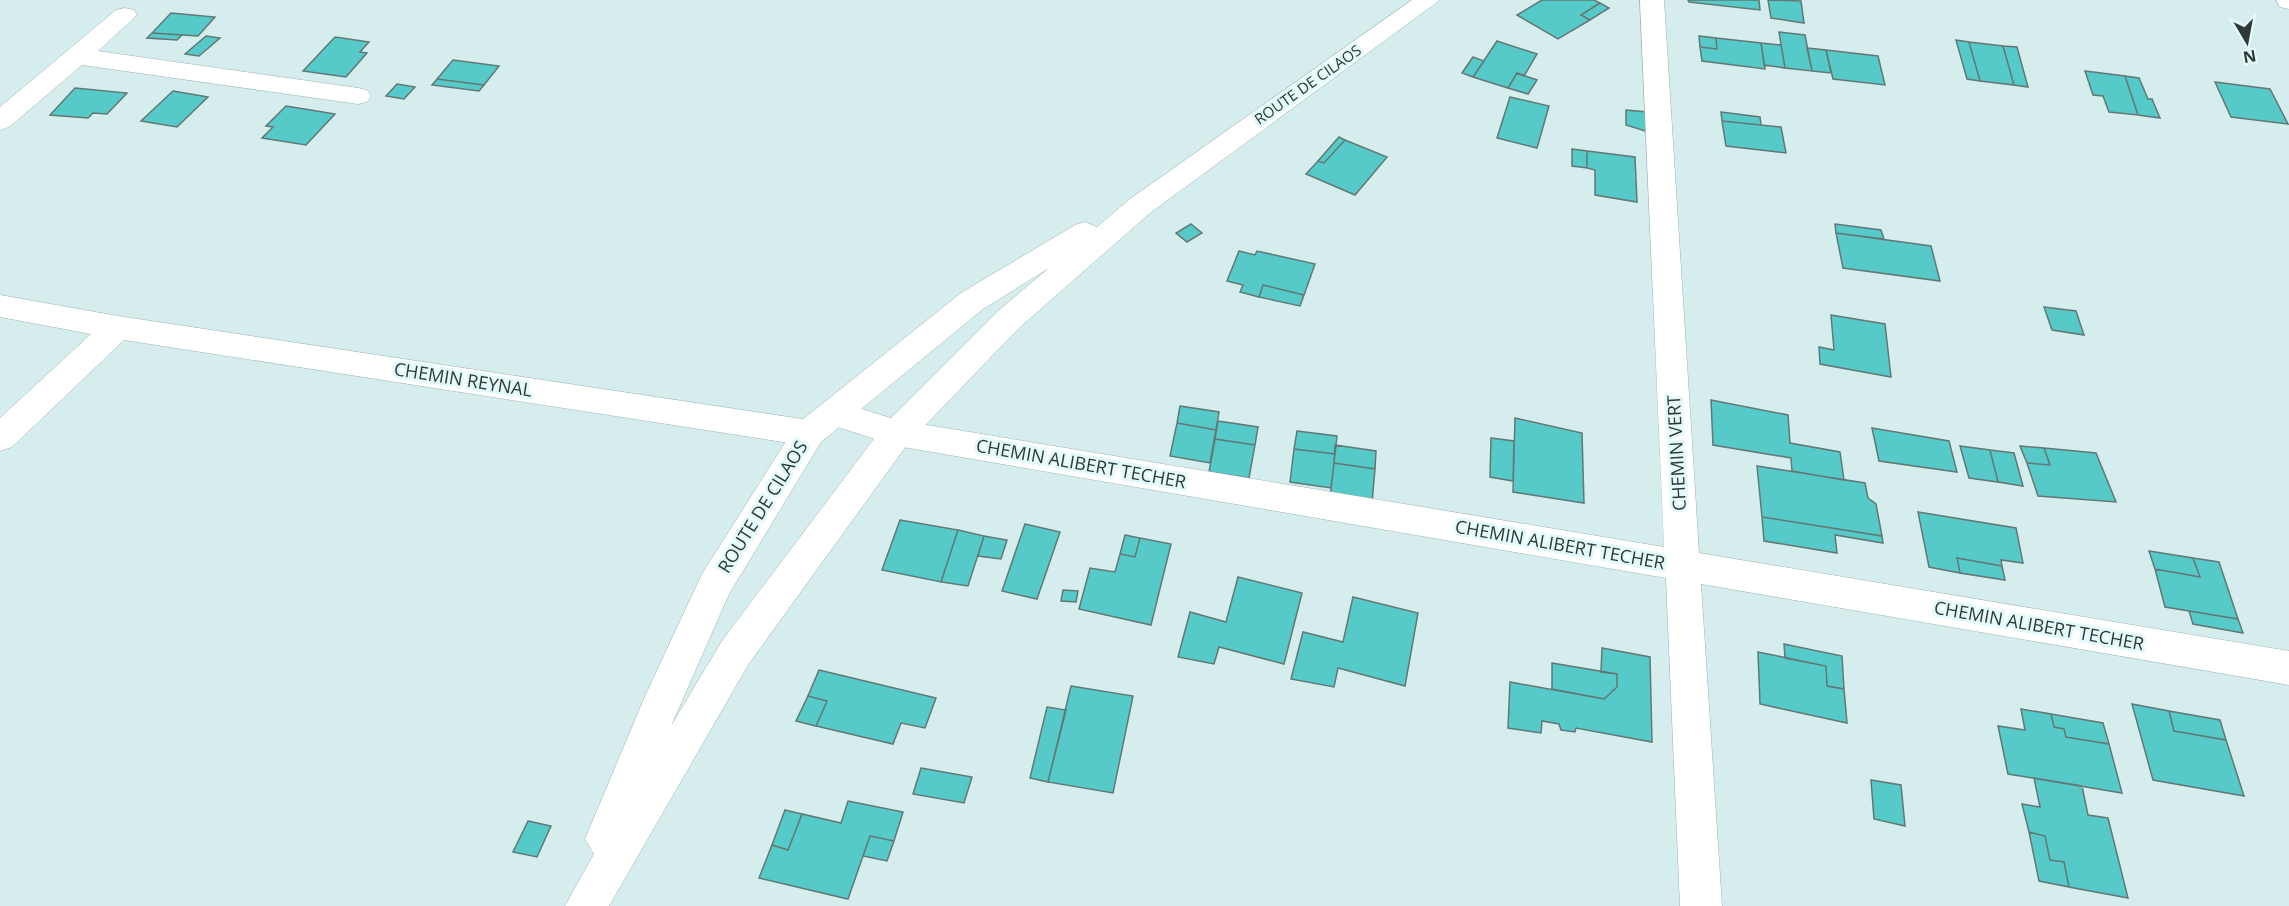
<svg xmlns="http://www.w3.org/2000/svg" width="2289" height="906" font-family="'Open Sans',sans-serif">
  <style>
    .building { fill: #56cac8; stroke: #627877; stroke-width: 1.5 }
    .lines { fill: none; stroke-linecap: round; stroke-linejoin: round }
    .minor-casing { stroke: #9bb3b2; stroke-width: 1 }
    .secondary-casing { stroke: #9bb3b2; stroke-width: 1 }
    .minor { fill: #fff; fill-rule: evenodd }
    .secondary { fill: #fff; fill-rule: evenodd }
    .labels { text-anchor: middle; stroke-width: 6; stroke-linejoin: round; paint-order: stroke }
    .far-street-label { font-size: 15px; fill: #303939; stroke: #e2faf9 }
    .street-label { font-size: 18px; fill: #303939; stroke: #e2faf9 }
  </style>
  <rect width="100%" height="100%" fill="#d5edec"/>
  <path class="building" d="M 1542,0 L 1594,0 L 1600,3 L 1581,15 L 1590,20 L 1558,39 L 1517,15 Z
    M 1688,0 L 1759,0 L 1760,10 L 1689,2 Z
    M 1768,0 L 1801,1 L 1804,23 L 1771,18 Z
    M 1600,3 L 1609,8 L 1590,20 L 1581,15 Z
    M 171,13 L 215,17 L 198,36 L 152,33 Z
    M 1779,32 L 1805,35 L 1812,71 L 1785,68 Z
    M 152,33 L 182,35 L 177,40 L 147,38 Z
    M 206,36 L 220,38 L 199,56 L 185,54 Z
    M 1699,36 L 1716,38 L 1717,49 L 1700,47 Z
    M 335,37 L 369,42 L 360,52 L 367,53 L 346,77 L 303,71 Z
    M 1716,38 L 1761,43 L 1765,69 L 1702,61 L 1700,47 L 1717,49 Z
    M 1956,40 L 1969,42 L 1980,81 L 1967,79 Z
    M 1497,41 L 1537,54 L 1524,76 L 1517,73 L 1508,88 L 1473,77 Z
    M 1969,42 L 2003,46 L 2014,85 L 1980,81 Z
    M 1761,43 L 1781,45 L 1785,68 L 1764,65 Z
    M 2003,46 L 2017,47 L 2028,87 L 2014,85 Z
    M 1807,48 L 1826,50 L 1831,73 L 1812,71 Z
    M 1826,50 L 1878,56 L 1885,85 L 1833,79 Z
    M 1473,57 L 1484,61 L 1473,77 L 1462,73 Z
    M 453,60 L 499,66 L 484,85 L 437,79 Z
    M 2085,71 L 2125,76 L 2138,115 L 2109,112 L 2103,96 L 2093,95 Z
    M 1517,73 L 1537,80 L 1528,94 L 1508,88 Z
    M 2125,76 L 2139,78 L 2148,99 L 2152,99 L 2160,118 L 2138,115 Z
    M 437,79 L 484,85 L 479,91 L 432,85 Z
    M 2215,82 L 2270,89 L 2288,124 L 2231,117 Z
    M 397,84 L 415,87 L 404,99 L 386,96 Z
    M 75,88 L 127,93 L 107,114 L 93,113 L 88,118 L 50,115 Z
    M 173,91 L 208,97 L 177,127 L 141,121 Z
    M 1510,97 L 1549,106 L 1537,148 L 1497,138 Z
    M 286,106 L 335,114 L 306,145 L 262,138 L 273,127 L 266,126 Z
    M 1626,110 L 1658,113 L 1658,135 L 1626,125 Z
    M 1721,112 L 1760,117 L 1761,125 L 1722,121 Z
    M 1722,121 L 1781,127 L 1786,153 L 1726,146 Z
    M 1339,137 L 1345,140 L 1324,163 L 1318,161 Z
    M 1345,140 L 1387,157 L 1355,195 L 1306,174 L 1318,161 L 1324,163 Z
    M 1572,149 L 1587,151 L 1587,168 L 1572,166 Z
    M 1587,151 L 1635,157 L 1637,202 L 1595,195 L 1595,170 L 1587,168 Z
    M 1191,224 L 1202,233 L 1187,242 L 1176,233 Z
    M 1835,224 L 1881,230 L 1884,239 L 1836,233 Z
    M 1836,233 L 1931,246 L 1940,281 L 1843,268 Z
    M 1239,251 L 1255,255 L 1257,251 L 1315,264 L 1304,295 L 1263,285 L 1259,297 L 1240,292 L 1243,285 L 1227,281 Z
    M 1263,285 L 1304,295 L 1300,306 L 1259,297 Z
    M 2044,307 L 2076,311 L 2084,335 L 2052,330 Z
    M 1831,315 L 1885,324 L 1891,377 L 1820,364 L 1819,347 L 1834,350 Z
    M 1711,400 L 1788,415 L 1790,443 L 1840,452 L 1844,480 L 1792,471 L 1791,458 L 1713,445 Z
    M 1180,406 L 1219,412 L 1216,430 L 1177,423 Z
    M 1515,418 L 1582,433 L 1584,503 L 1513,492 Z
    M 1218,421 L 1258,427 L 1255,445 L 1215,439 Z
    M 1177,423 L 1216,430 L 1210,463 L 1170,456 Z
    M 1872,428 L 1949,441 L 1957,472 L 1879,461 Z
    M 1297,431 L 1337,436 L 1335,454 L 1294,449 Z
    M 1491,438 L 1514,441 L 1513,481 L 1490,477 Z
    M 1215,439 L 1255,445 L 1249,478 L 1209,472 Z
    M 1335,445 L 1376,451 L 1375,469 L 1334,463 Z
    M 1960,446 L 1990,450 L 1998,482 L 1969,478 Z
    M 2020,446 L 2044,448 L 2050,465 L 2027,463 Z
    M 2044,448 L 2096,453 L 2116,502 L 2038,496 L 2027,463 L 2050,465 Z
    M 1294,449 L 1335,454 L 1331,488 L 1290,482 Z
    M 1990,450 L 2014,453 L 2023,486 L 1998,482 Z
    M 1334,463 L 1375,469 L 1372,503 L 1330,497 Z
    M 1757,466 L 1865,483 L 1868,498 L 1876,504 L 1882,536 L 1762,517 Z
    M 1918,512 L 2016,528 L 2023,563 L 2001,560 L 2002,566 L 1957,558 L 1960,573 L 1929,567 Z
    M 1762,517 L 1882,536 L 1883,543 L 1835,535 L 1837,553 L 1764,541 Z
    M 900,520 L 958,530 L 941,582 L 882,570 Z
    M 1025,524 L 1060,532 L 1037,599 L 1002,591 Z
    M 958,530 L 984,536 L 968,586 L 941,582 Z
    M 1125,535 L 1140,538 L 1135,557 L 1120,554 Z
    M 984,536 L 1007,540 L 1001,559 L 978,556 Z
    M 1140,538 L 1171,544 L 1151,625 L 1079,609 L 1090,568 L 1115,572 L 1120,554 L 1135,557 Z
    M 2149,551 L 2193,558 L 2200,577 L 2155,569 Z
    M 1957,558 L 2002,566 L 2005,580 L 1960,573 Z
    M 2193,558 L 2219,562 L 2238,619 L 2165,607 L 2155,569 L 2200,577 Z
    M 1238,577 L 1302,593 L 1284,664 L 1219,647 L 1214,664 L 1178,657 L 1190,612 L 1226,622 Z
    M 1063,590 L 1078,591 L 1076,602 L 1061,601 Z
    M 1353,597 L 1418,613 L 1405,686 L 1338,668 L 1334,687 L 1291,679 L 1303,632 L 1343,642 Z
    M 2189,611 L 2238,619 L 2243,633 L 2193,624 Z
    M 1784,644 L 1842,656 L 1844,689 L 1827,686 L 1826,666 L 1785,658 Z
    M 1602,648 L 1650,657 L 1652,742 L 1576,728 L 1575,732 L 1561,730 L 1559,724 L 1542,721 L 1541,733 L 1508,728 L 1510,682 L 1604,699 L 1617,687 L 1617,674 L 1601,672 Z
    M 1758,652 L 1826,666 L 1827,686 L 1844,689 L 1847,723 L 1760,704 Z
    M 1552,663 L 1617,674 L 1617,687 L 1604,699 L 1552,689 Z
    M 819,670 L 936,698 L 925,728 L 901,723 L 893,744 L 816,726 L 827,701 L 808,696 Z
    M 1071,686 L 1133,696 L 1113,793 L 1048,782 Z
    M 808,696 L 827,701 L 816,726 L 796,721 Z
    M 2132,704 L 2169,711 L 2174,731 L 2226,740 L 2244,796 L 2153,780 Z
    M 1047,707 L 1066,710 L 1048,782 L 1030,778 Z
    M 2021,709 L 2051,714 L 2054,727 L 2064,729 L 2066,737 L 2109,744 L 2122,793 L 2008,774 L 1998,726 L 2025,730 Z
    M 2169,711 L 2220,720 L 2226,740 L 2174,731 Z
    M 2051,714 L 2103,723 L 2109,744 L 2066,737 L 2064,729 L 2054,727 Z
    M 921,768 L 972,777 L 964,803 L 913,794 Z
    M 2034,778 L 2082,786 L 2088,815 L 2108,818 L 2128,898 L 2069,887 L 2064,862 L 2050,860 L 2045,836 L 2029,832 L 2022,804 L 2040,807 Z
    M 1871,780 L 1901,785 L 1905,826 L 1874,819 Z
    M 848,801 L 903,812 L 894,841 L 870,836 L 848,899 L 759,878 L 772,845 L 788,850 L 802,814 L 841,823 Z
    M 785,810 L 802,814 L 788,850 L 772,845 Z
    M 528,821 L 551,826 L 537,857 L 513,852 Z
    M 2029,832 L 2045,836 L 2050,860 L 2064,862 L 2069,887 L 2039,881 Z
    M 870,836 L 894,841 L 887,861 L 863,856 Z"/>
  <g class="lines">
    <defs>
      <path id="minor" d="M 1640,0 L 1664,0 L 1699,553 L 2289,651 L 2289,685 L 1701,584 L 1722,906 L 1680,906 L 1666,578 L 897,446 L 822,422 L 817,413 L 822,404 L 833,400 L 897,420 L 1664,547 Z
        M 2276,0 L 2289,0 L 2289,9 L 2280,7 Z
        M 125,8 L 134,10 L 137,15 L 98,51 L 358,88 L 367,90 L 371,96 L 367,102 L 358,104 L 82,65 L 9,127 L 0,130 L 0,107 L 116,10 Z
        M 0,295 L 118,316 L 809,420 L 821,424 L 825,433 L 821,442 L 809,446 L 124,340 L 12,447 L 0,451 L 0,418 L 91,334 L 0,317 Z"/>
      <path id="secondary" d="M 1412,0 L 1440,0 L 1150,213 L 1020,327 L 909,442 L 748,665 L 609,906 L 565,906 L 594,854 L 585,839 L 646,694 L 702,574 L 797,424 L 961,293 L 1075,225 L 1085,222 L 1097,227 L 1130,199 ZM 1049,268 L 998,311 L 885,424 L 722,641 L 671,726 L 729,594 L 821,442 L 983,309 Z"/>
    </defs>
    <use href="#minor" class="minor-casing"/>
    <use href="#secondary" class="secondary-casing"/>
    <use href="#minor" class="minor"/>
    <use href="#secondary" class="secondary"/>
  </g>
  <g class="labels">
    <g class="far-street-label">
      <text transform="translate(1308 85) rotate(-35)" y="5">ROUTE DE CILAOS</text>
    </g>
    <g class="street-label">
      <text transform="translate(463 380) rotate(9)" y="6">CHEMIN REYNAL</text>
      <text transform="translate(1677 453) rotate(-93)" y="6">CHEMIN VERT</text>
      <text transform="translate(1081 464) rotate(10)" y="6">CHEMIN ALIBERT TECHER</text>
      <text transform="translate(763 507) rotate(-58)" y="6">ROUTE DE CILAOS</text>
      <text transform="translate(1560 545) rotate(10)" y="6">CHEMIN ALIBERT TECHER</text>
      <text transform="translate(2039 626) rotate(10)" y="6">CHEMIN ALIBERT TECHER</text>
    </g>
  </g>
  <g transform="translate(2247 42) rotate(170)" stroke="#e2faf9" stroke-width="4.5" paint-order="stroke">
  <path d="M0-4.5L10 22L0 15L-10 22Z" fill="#303939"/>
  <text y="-9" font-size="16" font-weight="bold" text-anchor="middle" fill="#303939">N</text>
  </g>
</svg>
